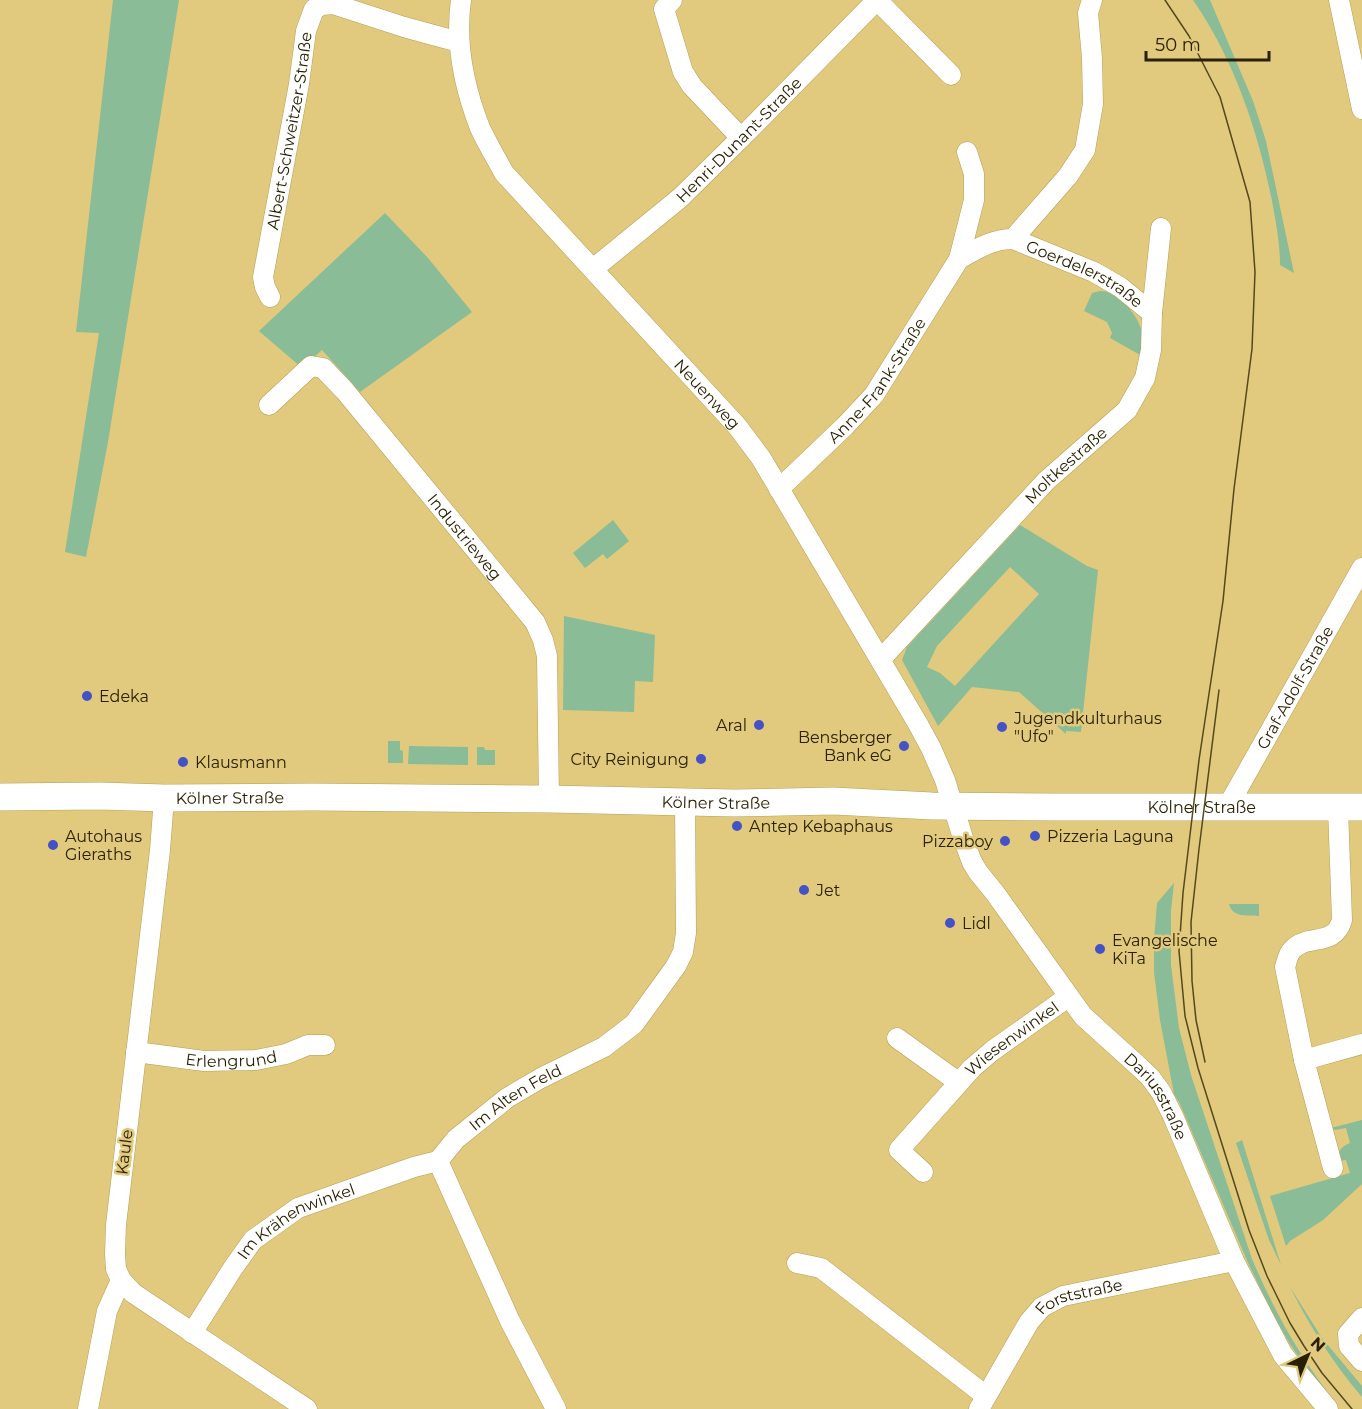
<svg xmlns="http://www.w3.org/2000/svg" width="1362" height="1409" font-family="Montserrat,sans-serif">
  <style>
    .green { fill: #89bc97; fill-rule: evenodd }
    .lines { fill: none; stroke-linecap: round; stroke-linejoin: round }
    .minor-casing { stroke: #b59f54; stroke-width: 21 }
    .secondary-casing { stroke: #b59f54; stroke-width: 28 }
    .minor { stroke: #fff; stroke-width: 20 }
    .secondary { stroke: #fff; stroke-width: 27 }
    .tram { stroke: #54481e; stroke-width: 1.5 }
    .poi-dot { fill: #4452c6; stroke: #e1ca7e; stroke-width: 2 }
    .labels { text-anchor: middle; stroke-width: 5; stroke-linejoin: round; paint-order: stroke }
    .street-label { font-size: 16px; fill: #292001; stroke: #e1ca7e }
    .poi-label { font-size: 16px; fill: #292001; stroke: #e1ca7e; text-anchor: start }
  </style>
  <rect width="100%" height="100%" fill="#e1ca7e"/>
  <path class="green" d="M 113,0 L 179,0 L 108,442 L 86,557 L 65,552 L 99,333 L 76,332 Z
    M 1193,0 L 1210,0 L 1253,101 L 1266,141 L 1294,273 L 1280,265 C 1280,243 1276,223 1272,201 C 1258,131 1234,59 1193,0 Z
    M 385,213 L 428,258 L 472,312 L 360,392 L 322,350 L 302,368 L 259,331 Z
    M 1100,291 C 1117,290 1139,316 1142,332 C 1144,340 1142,349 1142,356 L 1110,338 L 1112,333 L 1107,322 L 1084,311 L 1092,293 Z
    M 613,520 L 629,541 L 607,559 L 603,554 L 585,568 L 573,553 Z
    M 1020,525 L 1087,566 L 1098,570 L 1081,732 L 1066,731 L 1066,734 L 1019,692 L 972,687 L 938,726 L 902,660 L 907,647 ZM 1010,567 L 1039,594 L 955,686 L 940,673 L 927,667 L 937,646 Z
    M 564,616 L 655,635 L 653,682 L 635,681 L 634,712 L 563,710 Z
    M 388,741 L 400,741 L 400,750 L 403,751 L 403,763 L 388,763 Z
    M 409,746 L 468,747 L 468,765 L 408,764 Z
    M 477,747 L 484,747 L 485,750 L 495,750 L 495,765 L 477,765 Z
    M 1174,883 L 1171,911 L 1171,965 L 1179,1028 L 1191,1075 L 1252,1259 C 1275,1313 1302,1361 1339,1407 L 1304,1365 L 1290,1344 L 1274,1316 L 1249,1265 L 1180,1104 L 1174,1094 L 1160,1020 L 1154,972 L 1154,940 L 1157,903 Z
    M 1229,904 L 1259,904 L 1259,916 C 1247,915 1233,918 1229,904 Z
    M 1362,1120 L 1362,1184 L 1323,1220 L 1290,1241 L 1286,1246 L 1270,1196 L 1350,1173 L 1346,1160 L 1339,1161 C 1337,1151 1341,1147 1350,1143 L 1346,1128 L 1335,1130 L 1331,1128 Z
    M 1242,1140 L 1281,1265 L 1269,1240 L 1236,1143 Z
    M 1290,1287 L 1322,1338 L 1362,1386 L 1362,1397 C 1333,1363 1310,1327 1290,1287 Z"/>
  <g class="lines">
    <defs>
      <g id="minor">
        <path id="s1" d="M 461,0 C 455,43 464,87 480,128 C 487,143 496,158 504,173 L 737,426 L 761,458 L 918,724 L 931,748 L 945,780 L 963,838 L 972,862 L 978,872 L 995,893 L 1083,1016 L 1135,1063 L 1150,1077 L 1161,1092 L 1173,1116 L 1234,1261 L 1283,1355 L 1328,1409"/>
        <path d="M 672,0 L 664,9 L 683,72 L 692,86 L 741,138"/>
        <path d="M 877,0 L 951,75"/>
        <path d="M 1339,0 L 1362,109"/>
        <path d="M 1013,239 L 1068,176 L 1085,150 L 1093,104 L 1092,58 L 1088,13 L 1092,0"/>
        <path d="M 959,259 L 974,200 L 974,174 L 967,152"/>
        <path id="s2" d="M 593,269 L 680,198 L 747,132 L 877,0"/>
        <path id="s3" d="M 270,297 L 265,287 L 263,277 L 299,84 L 306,31 L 314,9 L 322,5 L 333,4 L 404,27 L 459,42"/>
        <path id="s4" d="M 269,405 L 311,366 L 323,368 L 345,391 L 535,622 L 543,640 L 547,656 L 549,799"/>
        <path id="s5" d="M 779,489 L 845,426 L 874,395 L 959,259 C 977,249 992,239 1013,239 L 1094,272 L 1120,287 L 1152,313"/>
        <path id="s6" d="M 881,659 L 1046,481 L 1127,410 L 1145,378 L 1151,350 L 1152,313 L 1161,228"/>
        <path d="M 164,798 L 160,850 L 116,1225 L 115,1254 L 116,1269 L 121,1280 L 133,1293 L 307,1409"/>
        <path id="s7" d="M 1228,806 L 1362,568"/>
        <path d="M 1338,808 L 1342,920 C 1334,948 1307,933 1292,950 C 1288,954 1287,961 1285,967 L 1304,1060 L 1362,1044"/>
        <path d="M 897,1038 L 958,1082"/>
        <path id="s8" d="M 136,1052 L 204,1061 L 256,1060 L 286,1054 L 308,1045 L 325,1045"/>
        <path d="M 1304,1060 L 1333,1168"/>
        <path id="s9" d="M 923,1172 L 899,1150 L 972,1068 L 992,1051 L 1068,997"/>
        <path d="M 797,1263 L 821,1268 L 986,1396"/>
        <path d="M 1362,1318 L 1348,1334 L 1349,1346 L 1362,1361"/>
        <path id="s10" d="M 192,1333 L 233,1268 L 253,1240 L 298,1208 L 414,1167 L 438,1161"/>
        <path d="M 88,1409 L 107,1311 L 121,1280"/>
        <path id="s11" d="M 556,1409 L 510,1321 L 438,1161 L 456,1139 L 507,1098 L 541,1078 L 604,1047 L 634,1024 L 676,966 L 683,952 L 686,933 L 685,802"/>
        <path id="s12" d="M 979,1409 L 1029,1322 L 1042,1307 L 1063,1296 L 1234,1261"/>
      </g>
      <g id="secondary">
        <path id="s13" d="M 0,797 L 100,796 L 164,798 L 312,797 L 549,799 L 734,803 L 833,801 L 932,806 L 1058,807 L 1362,807"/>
      </g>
    </defs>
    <use href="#minor" class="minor-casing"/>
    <use href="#secondary" class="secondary-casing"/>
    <use href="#minor" class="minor"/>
    <use href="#secondary" class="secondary"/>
    <path class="tram" d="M 1165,0 L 1189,36 L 1220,97 L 1250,202 L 1255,272 L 1252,349 L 1234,489 L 1223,601 L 1199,760 L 1183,893 L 1179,951 L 1185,1016 L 1198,1068 L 1249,1230 L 1267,1276 L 1290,1323 L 1304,1346 L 1322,1373 L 1352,1409
      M 1205,1062 L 1196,1020 L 1192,981 L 1191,922 L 1199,849 L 1219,690"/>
  </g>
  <g class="poi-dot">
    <circle cx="87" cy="696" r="6"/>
    <circle cx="759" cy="725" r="6"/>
    <circle cx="1002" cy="727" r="6"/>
    <circle cx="904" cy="746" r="6"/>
    <circle cx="701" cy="759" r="6"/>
    <circle cx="183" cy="762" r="6"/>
    <circle cx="737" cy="826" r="6"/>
    <circle cx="1035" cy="836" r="6"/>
    <circle cx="1005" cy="841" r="6"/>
    <circle cx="53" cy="845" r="6"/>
    <circle cx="804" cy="890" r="6"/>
    <circle cx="950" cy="923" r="6"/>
    <circle cx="1100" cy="949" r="6"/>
  </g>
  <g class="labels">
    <g class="street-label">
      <text dy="6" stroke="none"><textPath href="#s3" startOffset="170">Albert-Schweitzer-Straße</textPath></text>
      <text dy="6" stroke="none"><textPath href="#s2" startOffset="195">Henri-Dunant-Straße</textPath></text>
      <text dy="6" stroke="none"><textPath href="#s5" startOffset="432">Goerdelerstraße</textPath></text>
      <text dy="6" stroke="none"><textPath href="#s5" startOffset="147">Anne-Frank-Straße</textPath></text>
      <text dy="6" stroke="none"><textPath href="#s1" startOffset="482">Neuenweg</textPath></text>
      <text dy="6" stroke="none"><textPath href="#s6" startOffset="268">Moltkestraße</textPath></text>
      <text dy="6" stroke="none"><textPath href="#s4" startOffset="290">Industrieweg</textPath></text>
      <text dy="6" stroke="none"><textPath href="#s7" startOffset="136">Graf-Adolf-Straße</textPath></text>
      <text dy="6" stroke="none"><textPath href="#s13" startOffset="230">Kölner Straße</textPath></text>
      <text dy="6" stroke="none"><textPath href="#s13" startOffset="716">Kölner Straße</textPath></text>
      <text dy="6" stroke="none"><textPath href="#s13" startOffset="1202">Kölner Straße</textPath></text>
      <text dy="6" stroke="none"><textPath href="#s9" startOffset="192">Wiesenwinkel</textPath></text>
      <text dy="6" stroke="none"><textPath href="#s8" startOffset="96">Erlengrund</textPath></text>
      <text dy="6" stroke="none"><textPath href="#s11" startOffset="376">Im Alten Feld</textPath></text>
      <text dy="6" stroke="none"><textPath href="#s1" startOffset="1323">Dariusstraße</textPath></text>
      <text transform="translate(124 1152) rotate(-83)" y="6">Kaule</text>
      <text dy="6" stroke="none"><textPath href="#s10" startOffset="158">Im Krähenwinkel</textPath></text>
      <text dy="6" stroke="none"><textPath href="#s12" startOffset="159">Forststraße</textPath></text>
    </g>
    <g class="poi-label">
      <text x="99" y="702">Edeka</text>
      <text x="1014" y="724">Jugendkulturhaus<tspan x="1014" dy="18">"Ufo"</tspan></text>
      <text x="747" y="731" text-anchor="end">Aral</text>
      <text x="892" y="743" text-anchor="end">Bensberger<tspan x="892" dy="18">Bank eG</tspan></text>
      <text x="689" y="765" text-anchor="end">City Reinigung</text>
      <text x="195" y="768">Klausmann</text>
      <text x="749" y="832">Antep Kebaphaus</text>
      <text x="65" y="842">Autohaus<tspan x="65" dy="18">Gieraths</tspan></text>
      <text x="1047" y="842">Pizzeria Laguna</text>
      <text x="993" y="847" text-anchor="end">Pizzaboy</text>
      <text x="816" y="896">Jet</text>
      <text x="962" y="929">Lidl</text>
      <text x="1112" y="946">Evangelische<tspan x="1112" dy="18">KiTa</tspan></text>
    </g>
  </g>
  <g transform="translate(1308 1355) rotate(43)" stroke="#e1ca7e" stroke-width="4.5" paint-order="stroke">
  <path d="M0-4.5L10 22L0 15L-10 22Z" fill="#292001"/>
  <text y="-9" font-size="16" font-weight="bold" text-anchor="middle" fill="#292001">N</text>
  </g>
  <path d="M1146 51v9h123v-9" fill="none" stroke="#292001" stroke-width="3"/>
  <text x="1155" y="51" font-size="18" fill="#292001" stroke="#e1ca7e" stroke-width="4.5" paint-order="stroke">50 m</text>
</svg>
